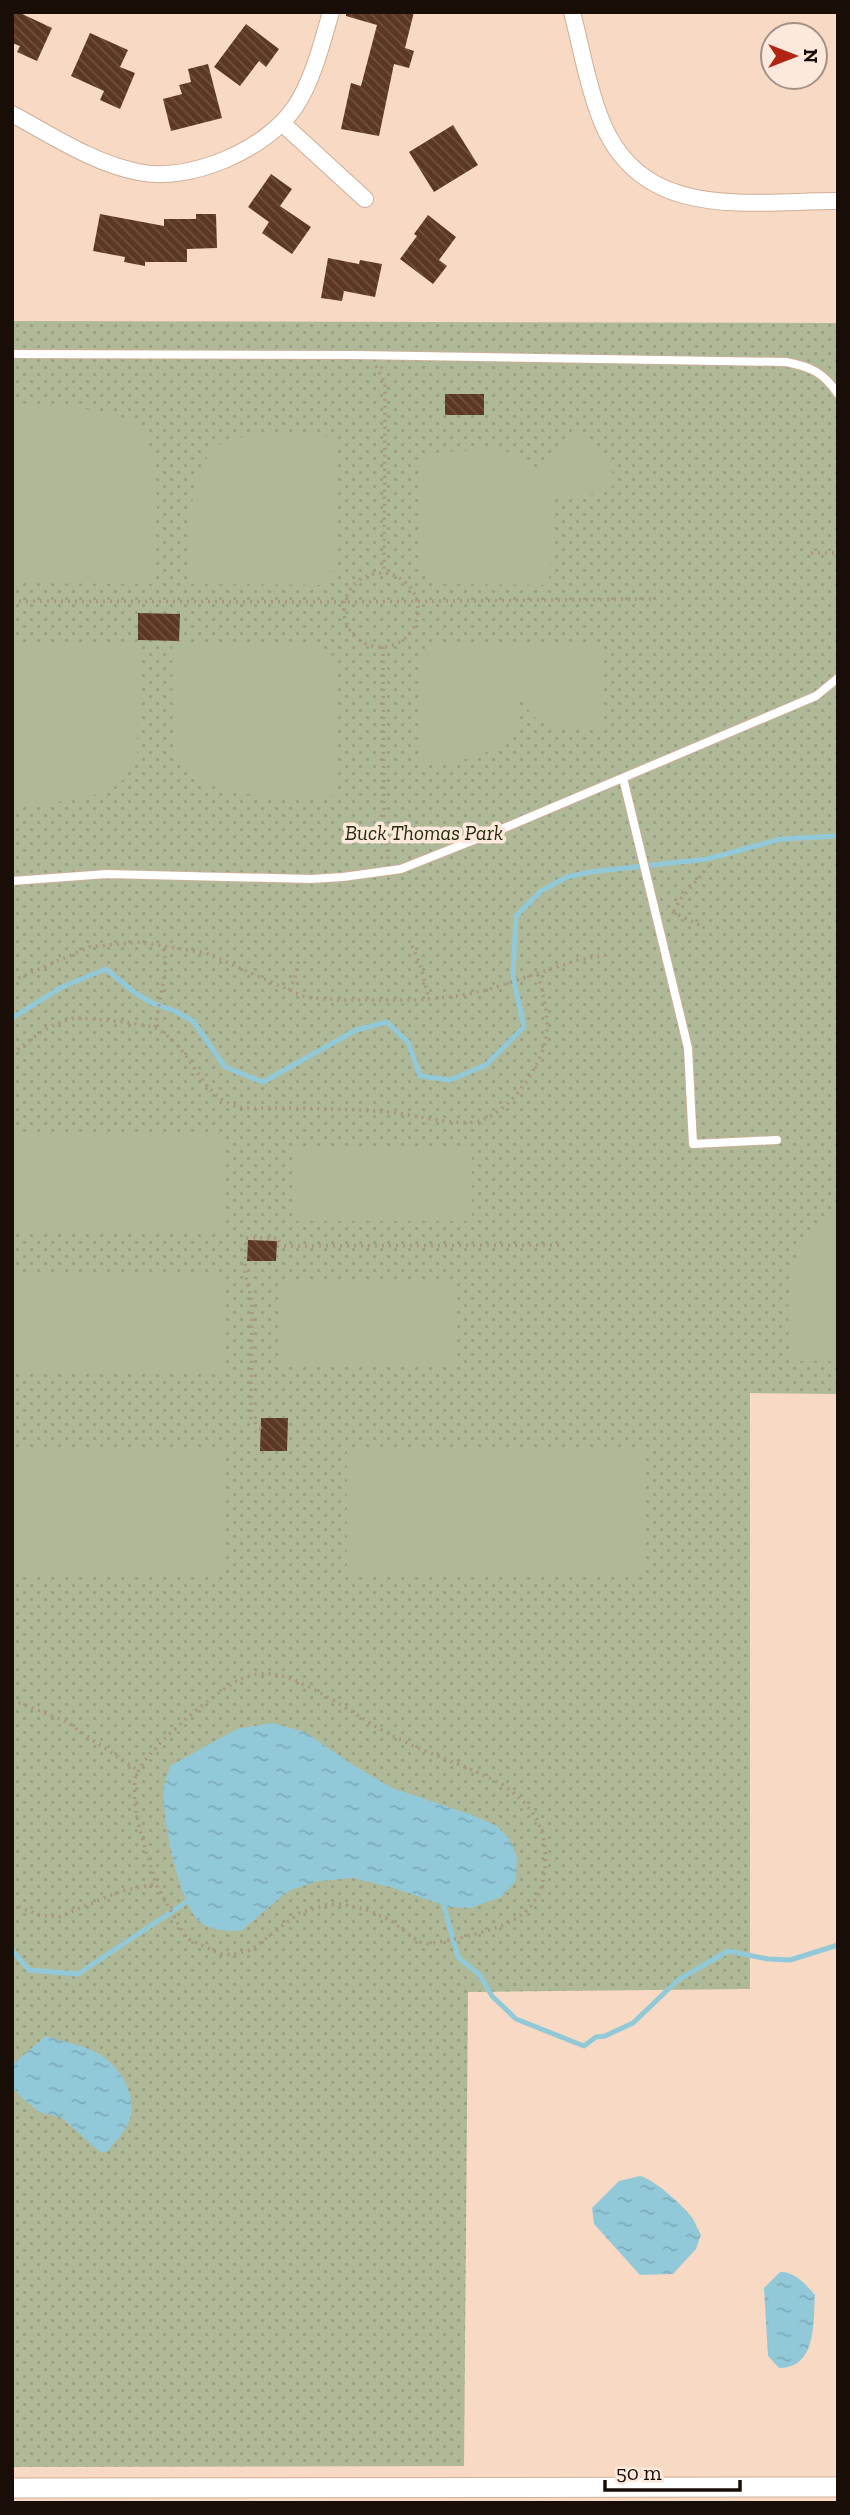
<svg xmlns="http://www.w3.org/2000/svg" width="850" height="2515" font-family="'Zilla Slab',serif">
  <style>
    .grass { fill: url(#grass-dots) }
    .garden { fill: #b0b997 }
    .water { fill: url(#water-ripples) }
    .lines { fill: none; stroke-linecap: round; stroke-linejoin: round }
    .stream { stroke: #92c9d9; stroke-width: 5 }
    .building { fill: url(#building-back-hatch) }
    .service-casing { stroke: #cdaf9a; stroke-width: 10 }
    .minor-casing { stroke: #cdaf9a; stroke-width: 18 }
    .tertiary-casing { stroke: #cdaf9a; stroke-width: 21 }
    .path { stroke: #ac9483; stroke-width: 3.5; stroke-dasharray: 2 5; stroke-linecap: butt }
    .service { stroke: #fff; stroke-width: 8 }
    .minor { stroke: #fff; stroke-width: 16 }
    .tertiary { stroke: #fff; stroke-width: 19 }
    .labels { text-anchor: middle; stroke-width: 7; stroke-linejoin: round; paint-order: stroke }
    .park-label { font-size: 21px; font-style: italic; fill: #272d0b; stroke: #fce9dc }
  </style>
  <defs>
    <pattern id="grass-dots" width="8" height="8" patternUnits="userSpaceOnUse" patternTransform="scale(1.75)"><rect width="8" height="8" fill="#b0b997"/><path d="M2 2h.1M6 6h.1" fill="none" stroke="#979e81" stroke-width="1.8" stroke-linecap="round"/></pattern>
    <pattern id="water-ripples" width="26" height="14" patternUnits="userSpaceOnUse" patternTransform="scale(1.75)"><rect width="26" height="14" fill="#92c9d9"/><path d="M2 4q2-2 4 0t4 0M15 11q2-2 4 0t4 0" fill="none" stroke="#7dabb9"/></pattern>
    <pattern id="building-back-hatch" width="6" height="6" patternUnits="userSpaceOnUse" patternTransform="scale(1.75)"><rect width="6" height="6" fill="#5c3823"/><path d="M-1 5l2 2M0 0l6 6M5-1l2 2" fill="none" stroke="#6f5140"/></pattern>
  </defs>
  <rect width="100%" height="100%" fill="#f8d9c3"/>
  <path class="grass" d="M 12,321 L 838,323 L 838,1394 L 750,1393 L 750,1989 L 468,1992 L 464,2466 L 12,2467 Z"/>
  <path class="garden" d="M 12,403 C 46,405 98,407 129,420 C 170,437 154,549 152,584 L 12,583 Z
    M 579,431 L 612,460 L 613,486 L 582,498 L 552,495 L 554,517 L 549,585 L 437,584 L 420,567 L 420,454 C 441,453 496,446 513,454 C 524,459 531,466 539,474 L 570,432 Z
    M 337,437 L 337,567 L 320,585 L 191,584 C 191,545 182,457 229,440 C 251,432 310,437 337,437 Z
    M 12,642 L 139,643 L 137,754 C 133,766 126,779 116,786 C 94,801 39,803 12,807 Z
    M 172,642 L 319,643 L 337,660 L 336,795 C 300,801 197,799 179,761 C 170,741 173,668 172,642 Z
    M 437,643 L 598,643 L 605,649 L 600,728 C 564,728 538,735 521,697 C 519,708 519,720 515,730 C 502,756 444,765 419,766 L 419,660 Z
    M 224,1132 L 225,1232 L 12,1232 L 12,1133 Z
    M 294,1147 L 472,1147 L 472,1221 L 294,1221 Z
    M 838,1203 L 838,1361 L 791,1361 C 785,1298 784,1246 838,1203 Z
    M 225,1274 L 225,1374 L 12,1374 L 12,1275 Z
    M 278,1282 L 456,1282 L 456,1365 L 278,1365 Z
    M 643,1448 L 643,1573 L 347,1574 L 347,1450 Z
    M 12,1450 L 225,1450 L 225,1574 L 12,1574 Z"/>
  <path class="water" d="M 273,1723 L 305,1732 L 353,1765 L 392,1788 L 472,1815 L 497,1826 L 509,1838 L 517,1857 L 516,1881 L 501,1897 L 471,1908 L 449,1907 L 394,1888 L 353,1878 L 318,1881 L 288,1891 L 241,1931 C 225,1931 207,1931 196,1918 C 178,1895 161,1816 164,1787 C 165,1780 168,1773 170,1766 L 237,1729 Z
    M 46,2036 C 61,2041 84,2045 97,2053 C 121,2066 141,2099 127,2126 C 122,2135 113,2144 107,2152 L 100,2152 L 62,2118 L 39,2112 L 21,2097 L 12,2087 L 12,2065 Z
    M 640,2176 C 654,2179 685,2207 693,2219 C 696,2224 698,2230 701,2235 L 696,2249 L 673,2274 L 640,2275 L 594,2224 L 592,2208 L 619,2181 Z
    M 780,2272 C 796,2272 805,2284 815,2295 C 813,2323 817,2368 779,2368 L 768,2356 L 764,2288 Z"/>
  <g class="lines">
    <path class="stream" d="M 12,1018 L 62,987 L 106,969 L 134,992 L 152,1003 L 175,1011 L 193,1021 L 225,1067 L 263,1082 L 356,1030 L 387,1022 L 408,1042 L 420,1076 L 450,1080 L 486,1065 L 524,1027 L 513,977 L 516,916 L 541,891 L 567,877 L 590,872 L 707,859 L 781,839 L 838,836
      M 442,1899 L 458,1957 L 480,1975 L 492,1996 L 516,2019 L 584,2046 L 596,2037 L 605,2036 L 633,2023 L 678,1980 L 728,1951 L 768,1959 L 790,1960 L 838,1945
      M 12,1950 L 29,1970 L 78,1974 L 191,1899"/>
  </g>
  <path class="building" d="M 12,12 L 18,12 L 52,28 L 37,61 L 17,52 L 20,46 L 12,43 Z
    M 346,12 L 414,12 L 405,48 L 414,51 L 409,68 L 394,64 L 379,136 L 341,129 L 351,83 L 361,86 L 377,25 L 346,16 Z
    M 246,24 L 279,49 L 266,67 L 259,61 L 240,86 L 214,67 Z
    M 90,33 L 128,50 L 120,67 L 135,73 L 120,109 L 100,100 L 104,91 L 71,76 Z
    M 208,64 L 222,118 L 171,131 L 163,99 L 182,94 L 179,85 L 191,82 L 188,69 Z
    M 453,125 L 478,165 L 434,192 L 409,152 Z
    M 271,174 L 292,189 L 280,206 L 311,227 L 292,254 L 262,233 L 269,222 L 248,207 Z
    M 100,214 L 164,226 L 164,219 L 196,219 L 196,214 L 216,214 L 217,248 L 187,249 L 187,262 L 145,262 L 145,266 L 124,262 L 125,257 L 93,251 Z
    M 428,215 L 456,237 L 439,260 L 447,266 L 433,284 L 400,259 L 417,236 L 414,234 Z
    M 328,258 L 359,264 L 360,260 L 382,264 L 375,297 L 344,291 L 342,301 L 321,298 Z
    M 445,394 L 484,394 L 484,415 L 445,415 Z
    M 138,613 L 180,614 L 179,641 L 138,640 Z
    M 248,1240 L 277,1241 L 276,1261 L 247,1261 Z
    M 261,1418 L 288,1418 L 287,1451 L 260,1451 Z"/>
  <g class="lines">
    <defs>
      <path id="service" d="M 12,354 L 355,355 L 786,362 C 811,367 823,372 838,394
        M 623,778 L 688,1048 L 693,1144 L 777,1140
        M 12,881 L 107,874 L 311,879 L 343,877 L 401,869 L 509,826 L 816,696 L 838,678"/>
      <path id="minor" d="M 572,12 C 581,46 587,84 600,117 C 640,223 747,201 838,201
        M 12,114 C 53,136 93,163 138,172 C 189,183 266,150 295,107 C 313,80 322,43 331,12
        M 282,123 L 365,199"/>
      <path id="tertiary" d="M 12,2488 L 838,2487"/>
    </defs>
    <use href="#service" class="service-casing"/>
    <use href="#minor" class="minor-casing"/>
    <use href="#tertiary" class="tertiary-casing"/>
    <path class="path" d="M 376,366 L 385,383 L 384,573
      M 811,553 L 838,553
      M344 610a37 37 0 1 1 74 0a37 37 0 1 1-74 0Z
      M 12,601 L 345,602 L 652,599
      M 383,647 L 384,825 L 388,859
      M 674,911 L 679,901 L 709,866
      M 672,912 L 702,926
      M 412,946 L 420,964 L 429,999
      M 12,981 L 89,947 L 140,942 L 206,953 L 305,997 L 337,1000 L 419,1000 L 458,996 L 487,990 L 578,960 L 605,955
      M 289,990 L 295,978 L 299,959
      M 155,1027 L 166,967 L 163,945
      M 12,1054 C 32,1038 50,1023 75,1018 C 92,1019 144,1022 157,1029 C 195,1049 199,1100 243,1108 C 291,1108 340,1108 388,1112 C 412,1114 457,1127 479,1121 C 513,1111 548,1059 547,1025 C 547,1007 542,990 537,972
      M 277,1246 L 561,1245
      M 261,1429 L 251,1418 L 252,1302 L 245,1273 L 246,1238 L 279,1238 L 279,1246
      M 12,1700 L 65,1721 L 137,1770
      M 12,1904 L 38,1915 L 59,1917 L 121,1891 L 156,1884 L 186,1938 L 221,1954 L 232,1955 L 251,1950 L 299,1913 L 326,1905 L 340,1904 L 365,1909 L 390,1920 L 419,1942 L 427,1944 C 453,1940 505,1930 525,1912 C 550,1891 551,1842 534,1815 C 526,1803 515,1793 503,1785 C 467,1765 427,1754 391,1735 C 359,1718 307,1679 273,1674 C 261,1673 247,1675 237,1681 C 214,1693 138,1755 135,1780 C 131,1814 147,1851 156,1884"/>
    <use href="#service" class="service"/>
    <use href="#minor" class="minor"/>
    <use href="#tertiary" class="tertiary"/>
  </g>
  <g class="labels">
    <g class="park-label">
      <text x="424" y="840">Buck Thomas Park</text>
    </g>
  </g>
  <rect width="850" height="2515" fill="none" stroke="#180e07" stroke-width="28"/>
  <g transform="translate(794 56) rotate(90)"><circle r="33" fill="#fce9dc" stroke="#a19187" stroke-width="2"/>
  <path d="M0-5L12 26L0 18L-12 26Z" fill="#b22412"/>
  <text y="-10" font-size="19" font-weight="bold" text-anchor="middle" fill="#180e07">N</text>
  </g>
  <path d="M605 2480v10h135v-10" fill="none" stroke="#180e07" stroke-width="3.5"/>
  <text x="616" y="2480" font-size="21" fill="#180e07" stroke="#fce9dc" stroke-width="5" paint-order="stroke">50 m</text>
</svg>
